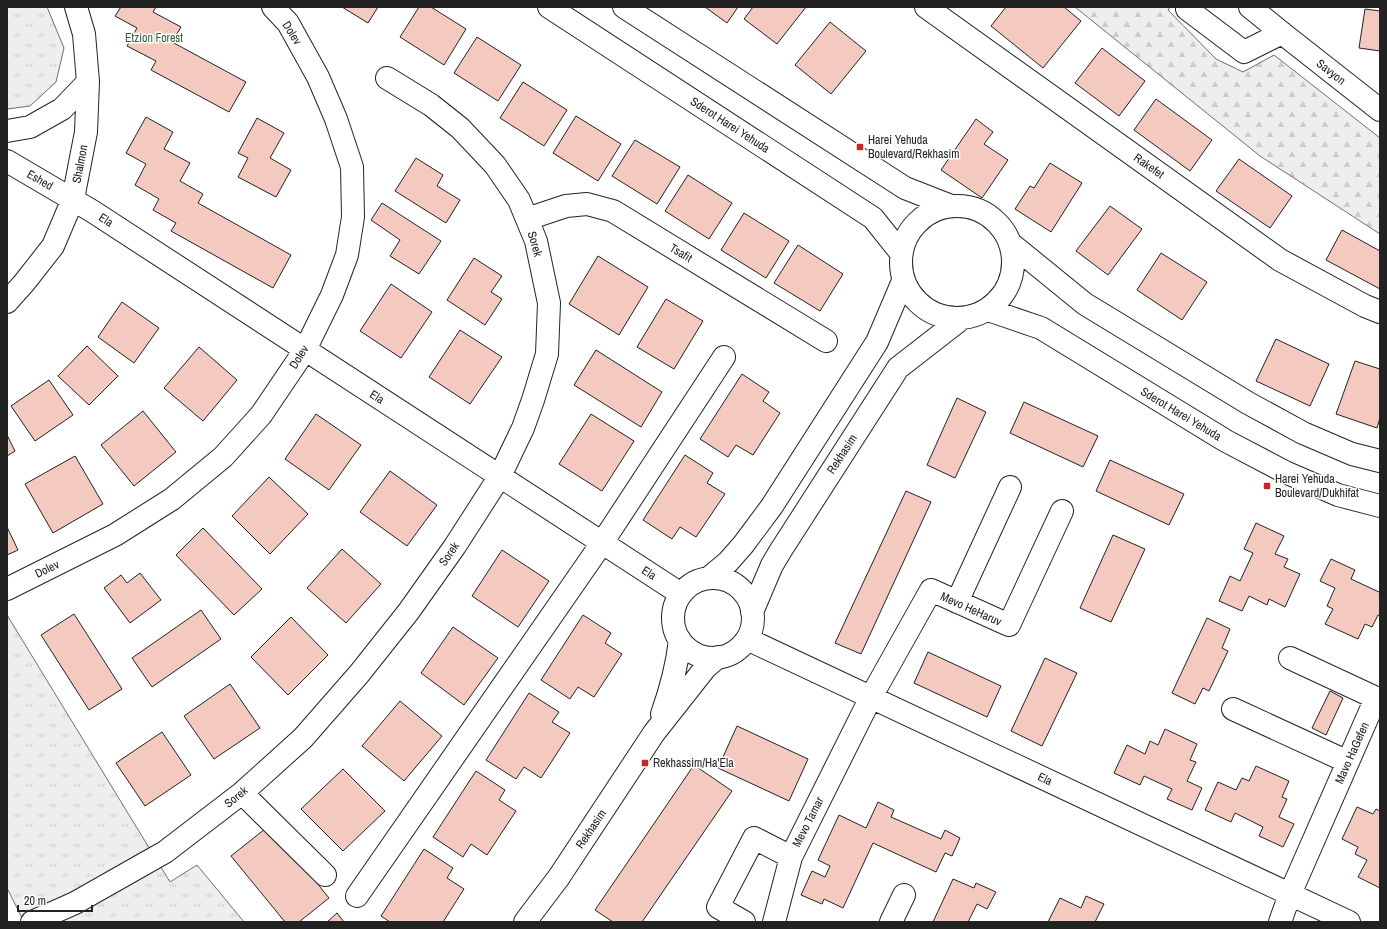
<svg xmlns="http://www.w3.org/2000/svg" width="1387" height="929" font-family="'Archivo Narrow',sans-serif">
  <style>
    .forest { fill: url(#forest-firs); stroke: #6f6f6f }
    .park { fill: url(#park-tufts); stroke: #6f6f6f }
    .building { fill: #f3c9c0; stroke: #222 }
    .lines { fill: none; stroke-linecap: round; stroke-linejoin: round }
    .minor-casing { stroke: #222; stroke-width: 24 }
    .minor { stroke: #fff; stroke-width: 22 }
    .poi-dot { fill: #c62828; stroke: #fff; stroke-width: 1.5 }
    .labels { text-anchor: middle; stroke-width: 3; stroke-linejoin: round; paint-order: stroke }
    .street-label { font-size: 12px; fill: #222; stroke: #fff }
    .park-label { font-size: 12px; fill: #2f5e38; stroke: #fff }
    .poi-label { font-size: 12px; fill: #222; stroke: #fff; text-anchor: start }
  </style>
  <defs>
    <pattern id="forest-firs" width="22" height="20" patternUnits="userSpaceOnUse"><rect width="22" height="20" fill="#eee"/><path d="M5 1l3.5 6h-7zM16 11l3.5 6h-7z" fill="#ccc"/></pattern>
    <pattern id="park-tufts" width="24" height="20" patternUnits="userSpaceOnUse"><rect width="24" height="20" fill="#eee"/><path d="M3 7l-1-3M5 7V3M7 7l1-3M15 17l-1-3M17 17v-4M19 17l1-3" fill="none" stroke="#ccc"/></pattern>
  </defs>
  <rect width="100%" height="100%" fill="#fff"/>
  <path class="forest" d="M 1075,7 L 1170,7 L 1168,10 L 1216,59 L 1243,72 L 1274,55 L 1380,138 L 1380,234 L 1260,156 Z"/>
  <path class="park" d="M 7,7 L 47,7 L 64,48 L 56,82 L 30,106 L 7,109 Z
    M 7,615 L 170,882 L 197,865 L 244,922 L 24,922 L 7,888 Z"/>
  <path class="building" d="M 121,7 L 156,7 L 153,12 L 181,27 L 172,42 L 246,82 L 229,112 L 151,70 L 156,61 L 127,46 L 137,28 L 115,16 Z
    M 342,7 L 378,7 L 368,23 Z
    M 419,7 L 431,7 L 466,29 L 444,65 L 400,37 Z
    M 705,7 L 738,7 L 727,23 Z
    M 753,7 L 806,7 L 777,44 L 744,19 Z
    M 1006,7 L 1064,7 L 1081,21 L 1043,68 L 991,26 Z
    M 1365,9 L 1380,11 L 1380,51 L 1359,48 Z
    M 830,22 L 866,51 L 831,94 L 795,65 Z
    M 477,37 L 521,65 L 498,101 L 454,73 Z
    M 1102,48 L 1145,81 L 1119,116 L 1075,83 Z
    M 523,82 L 567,110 L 544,146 L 500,118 Z
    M 1156,99 L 1212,140 L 1190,171 L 1134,130 Z
    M 576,116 L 621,144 L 598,181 L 553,153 Z
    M 146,117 L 173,132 L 164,149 L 190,163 L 180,181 L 203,194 L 198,203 L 291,255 L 273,288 L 171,231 L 176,223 L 153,210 L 159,199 L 135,185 L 146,164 L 126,153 Z
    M 257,118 L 284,133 L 270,158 L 291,170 L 276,197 L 238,177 L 248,158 L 238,153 Z
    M 976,119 L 993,132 L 984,144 L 1008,160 L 982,198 L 941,170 Z
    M 635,140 L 680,167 L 657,204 L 612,176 Z
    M 416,158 L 443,175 L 437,186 L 460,200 L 446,223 L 395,191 Z
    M 1239,159 L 1292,196 L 1270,228 L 1216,191 Z
    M 1050,163 L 1082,183 L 1051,232 L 1015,209 L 1030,186 L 1034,188 Z
    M 688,175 L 732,203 L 709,239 L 665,211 Z
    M 382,203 L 441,241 L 419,274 L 390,256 L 400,240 L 371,220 Z
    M 1110,206 L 1142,229 L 1108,275 L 1076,251 Z
    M 744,213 L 789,241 L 766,278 L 721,250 Z
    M 1342,230 L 1380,251 L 1380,289 L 1326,260 Z
    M 798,245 L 843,274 L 820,311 L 774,283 Z
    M 1161,253 L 1207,282 L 1182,320 L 1137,290 Z
    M 598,256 L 648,287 L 619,335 L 569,304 Z
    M 474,258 L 502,276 L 491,292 L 502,299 L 485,325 L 447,300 Z
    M 391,284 L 432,312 L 401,358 L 360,331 Z
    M 666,299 L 703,321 L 674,369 L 637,347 Z
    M 122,302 L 159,328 L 134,363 L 98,337 Z
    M 460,330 L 502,357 L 470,404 L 429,377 Z
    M 1276,339 L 1329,364 L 1310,406 L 1256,381 Z
    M 87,346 L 118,376 L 89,405 L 58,376 Z
    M 199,347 L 237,380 L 203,421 L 164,388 Z
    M 596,350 L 662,392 L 641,427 L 574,385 Z
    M 1355,361 L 1380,369 L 1380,418 L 1377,428 L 1336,414 Z
    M 742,374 L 769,392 L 763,401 L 780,413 L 753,455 L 736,445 L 728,457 L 700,439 Z
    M 49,380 L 73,415 L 35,441 L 11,406 Z
    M 957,398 L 986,412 L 955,478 L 927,465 Z
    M 1024,402 L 1098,436 L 1083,467 L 1010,433 Z
    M 143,411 L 176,452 L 134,486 L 101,445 Z
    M 316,414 L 361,445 L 329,490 L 285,459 Z
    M 591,414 L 634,441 L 602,491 L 559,464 Z
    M 7,435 L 15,451 L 7,456 Z
    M 685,455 L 713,473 L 707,483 L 725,494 L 696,537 L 680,527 L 672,539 L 643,520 Z
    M 75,456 L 103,504 L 53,533 L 25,484 Z
    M 1110,460 L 1184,494 L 1169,525 L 1096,491 Z
    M 390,471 L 437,505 L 407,546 L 360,512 Z
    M 269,477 L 308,514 L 270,554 L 232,516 Z
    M 906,491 L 931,502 L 861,654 L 835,643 Z
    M 1256,523 L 1284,536 L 1275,554 L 1288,559 L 1284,567 L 1300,574 L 1285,607 L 1269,599 L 1267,605 L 1249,596 L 1242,611 L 1219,601 L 1230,576 L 1240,581 L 1253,553 L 1244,549 Z
    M 7,527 L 18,550 L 7,555 Z
    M 203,528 L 262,589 L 234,615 L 176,555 Z
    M 1113,535 L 1145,549 L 1111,622 L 1080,608 Z
    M 342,549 L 381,584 L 346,623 L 307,588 Z
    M 502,550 L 549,581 L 518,627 L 472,596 Z
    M 1331,559 L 1355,570 L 1351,579 L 1379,592 L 1380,590 L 1380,616 L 1378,615 L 1372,627 L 1365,624 L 1358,639 L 1325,624 L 1333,609 L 1327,606 L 1335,588 L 1320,581 Z
    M 140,573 L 161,600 L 130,623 L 104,588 L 121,575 L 127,583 Z
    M 201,610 L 221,639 L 152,687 L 132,658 Z
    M 74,614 L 122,689 L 89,710 L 41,635 Z
    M 583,615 L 611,633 L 605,643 L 622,654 L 594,697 L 578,687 L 570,699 L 541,680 Z
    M 291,617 L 328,655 L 288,695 L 251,657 Z
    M 1207,618 L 1230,629 L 1222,648 L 1228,651 L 1209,691 L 1203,688 L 1195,704 L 1172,693 Z
    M 453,627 L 498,658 L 464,705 L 421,673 Z
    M 928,652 L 1001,686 L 987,717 L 914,683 Z
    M 1045,658 L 1077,673 L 1042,746 L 1011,731 Z
    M 230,684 L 260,728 L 214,759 L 184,716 Z
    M 1330,691 L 1343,698 L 1326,735 L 1312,728 Z
    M 529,693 L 559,712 L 552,722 L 570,733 L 541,778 L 524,767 L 516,779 L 486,760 Z
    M 400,701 L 442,736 L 404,781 L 362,746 Z
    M 737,726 L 808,759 L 789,801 L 718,768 Z
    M 1165,729 L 1197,744 L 1190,760 L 1196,762 L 1187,781 L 1202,788 L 1192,810 L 1167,799 L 1172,789 L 1144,776 L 1140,785 L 1114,773 L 1127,745 L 1145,754 L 1150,741 L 1158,745 Z
    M 162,732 L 191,775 L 145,806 L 116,763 Z
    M 694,765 L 732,791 L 642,922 L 613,922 L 595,910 Z
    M 1256,766 L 1289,781 L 1282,797 L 1287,799 L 1279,817 L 1294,824 L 1283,847 L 1259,836 L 1263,827 L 1235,813 L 1231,822 L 1205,810 L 1218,782 L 1236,790 L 1242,778 L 1249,781 Z
    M 343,769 L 385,811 L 343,851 L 301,809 Z
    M 476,771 L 505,790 L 499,800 L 516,811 L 487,855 L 471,844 L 463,857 L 433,837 Z
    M 878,802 L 894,810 L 891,817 L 941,839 L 945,830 L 960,838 L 952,856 L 945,853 L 936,872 L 873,843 L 843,908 L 824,899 L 822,904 L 801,895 L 812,871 L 825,877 L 830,866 L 818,860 L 839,815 L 866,828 Z
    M 1357,807 L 1373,814 L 1376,809 L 1380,811 L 1380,888 L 1358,877 L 1367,860 L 1355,854 L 1358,847 L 1342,839 Z
    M 270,825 L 329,898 L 299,922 L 285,922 L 231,856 Z
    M 424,849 L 453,868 L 447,878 L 464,889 L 443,922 L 390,922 L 381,916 Z
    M 953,879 L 974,888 L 976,883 L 996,892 L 987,909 L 977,904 L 968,922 L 933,922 Z
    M 1086,896 L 1104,904 L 1095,922 L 1048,922 L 1060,898 L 1081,908 Z
    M 337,913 L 344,922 L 327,922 Z"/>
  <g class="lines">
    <defs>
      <path id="minor" d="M 549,7 L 873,218 L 901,253
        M 624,7 L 905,188 L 951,206
        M 926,7 L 1280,260 L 1365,306 L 1380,312
        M 1188,7 L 1187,9 L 1244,52 L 1282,33
        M 1250,7 L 1282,33 L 1380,110
        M 7,131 L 30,127 L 62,109 L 88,82
        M 7,161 L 92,211 L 681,594
        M901 262a56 56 0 1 1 112 0a56 56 0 1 1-112 0Z
        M 527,219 L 566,206 L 587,204 L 613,211 L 826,341
        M 1010,243 L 1085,304 L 1248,403 L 1303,433 L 1352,454 L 1380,461
        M 7,302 L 24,283 L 53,246 L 73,199 L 86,132 L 88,82 L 84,34 L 76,7
        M 988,310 L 1041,328 L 1226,441 L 1285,472 L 1338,495 L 1380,506
        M 709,578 L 728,562 L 743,545 L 772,506 L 877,342 L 903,281
        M673 618a40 40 0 1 1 80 0a40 40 0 1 1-80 0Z
        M 7,589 L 115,535 L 172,499 L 223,457 L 261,415 L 305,350 L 332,295 L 347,255 L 353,217 L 352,167 L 336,119 L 318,77 L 288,23 L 273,7
        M 957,602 L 1010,487
        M 752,612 L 772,565 L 781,550 L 898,368 L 961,319
        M 747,639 L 1349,922
        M 1233,709 L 1348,762
        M 662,714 C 671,689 677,666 680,640
        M 242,793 L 325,875
        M 357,896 L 602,543 L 724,357
        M 32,922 L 75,903 L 165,852 L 242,793 L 303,738 L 359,674 L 409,611 L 455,546 L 500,476 L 523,428 L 533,400 L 547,354 L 549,303 L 536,241 L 519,200 L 495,165 L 460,128 L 431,105 L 387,78
        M 525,922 L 559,877 L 654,733 L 706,667 L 718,657
        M 744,922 L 718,907 L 754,838 L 791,857 L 871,697 L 931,590 L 1009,625 L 1062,511
        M 774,922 L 791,857
        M 891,922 L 904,895
        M 1280,922 L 1290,894 L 1376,698 L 1290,658"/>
    </defs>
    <use href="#minor" class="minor-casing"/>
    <use href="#minor" class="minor"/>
  </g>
  <g class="poi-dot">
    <rect x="856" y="143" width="8" height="8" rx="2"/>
    <rect x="1263" y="482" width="8" height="8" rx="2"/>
    <rect x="641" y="759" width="8" height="8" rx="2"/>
  </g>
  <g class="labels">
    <g class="street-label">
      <text transform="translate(292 33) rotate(58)" y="4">Dolev</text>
      <text transform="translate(1331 72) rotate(38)" y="4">Savyon</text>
      <text transform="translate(730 125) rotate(33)" y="4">Sderot Harei Yehuda</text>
      <text transform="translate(80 164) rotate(-79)" y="4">Shalmon</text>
      <text transform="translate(1149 166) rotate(35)" y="4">Rakefet</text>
      <text transform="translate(40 180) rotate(30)" y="4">Eshed</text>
      <text transform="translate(106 220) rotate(33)" y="4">Ela</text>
      <text transform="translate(535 244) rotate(74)" y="4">Sorek</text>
      <text transform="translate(681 253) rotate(31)" y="4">Tsafit</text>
      <text transform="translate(299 357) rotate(-58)" y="4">Dolev</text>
      <text transform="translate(377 397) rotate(33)" y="4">Ela</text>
      <text transform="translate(1181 414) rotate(31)" y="4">Sderot Harei Yehuda</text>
      <text transform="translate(842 454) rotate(-57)" y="4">Rekhasim</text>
      <text transform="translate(449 554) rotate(-55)" y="4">Sorek</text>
      <text transform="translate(47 569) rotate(-26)" y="4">Dolev</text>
      <text transform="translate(649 573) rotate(33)" y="4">Ela</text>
      <text transform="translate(971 609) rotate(24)" y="4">Mevo HeHaruv</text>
      <text transform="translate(1352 753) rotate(-66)" y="4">Mavo HaGefen</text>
      <text transform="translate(1045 779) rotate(25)" y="4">Ela</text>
      <text transform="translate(236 797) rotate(-39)" y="4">Sorek</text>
      <text transform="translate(808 822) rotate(-63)" y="4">Mevo Tamar</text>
      <text transform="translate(591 829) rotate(-56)" y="4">Rekhasim</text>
    </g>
    <g class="park-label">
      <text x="154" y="42">Etzion Forest</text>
    </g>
    <g class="poi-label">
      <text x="868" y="144">Harei Yehuda<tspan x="868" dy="14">Boulevard/Rekhasim</tspan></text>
      <text x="1275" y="483">Harei Yehuda<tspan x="1275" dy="14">Boulevard/Dukhifat</tspan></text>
      <text x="653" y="767">Rekhassim/Ha'Ela</text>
    </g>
  </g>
  <rect width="1387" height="929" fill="none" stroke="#222222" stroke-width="16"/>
  <path d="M18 905v6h74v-6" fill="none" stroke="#222222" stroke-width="2"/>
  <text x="24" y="905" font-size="12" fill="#222222" stroke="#ffffff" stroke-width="3" paint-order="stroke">20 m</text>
</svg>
